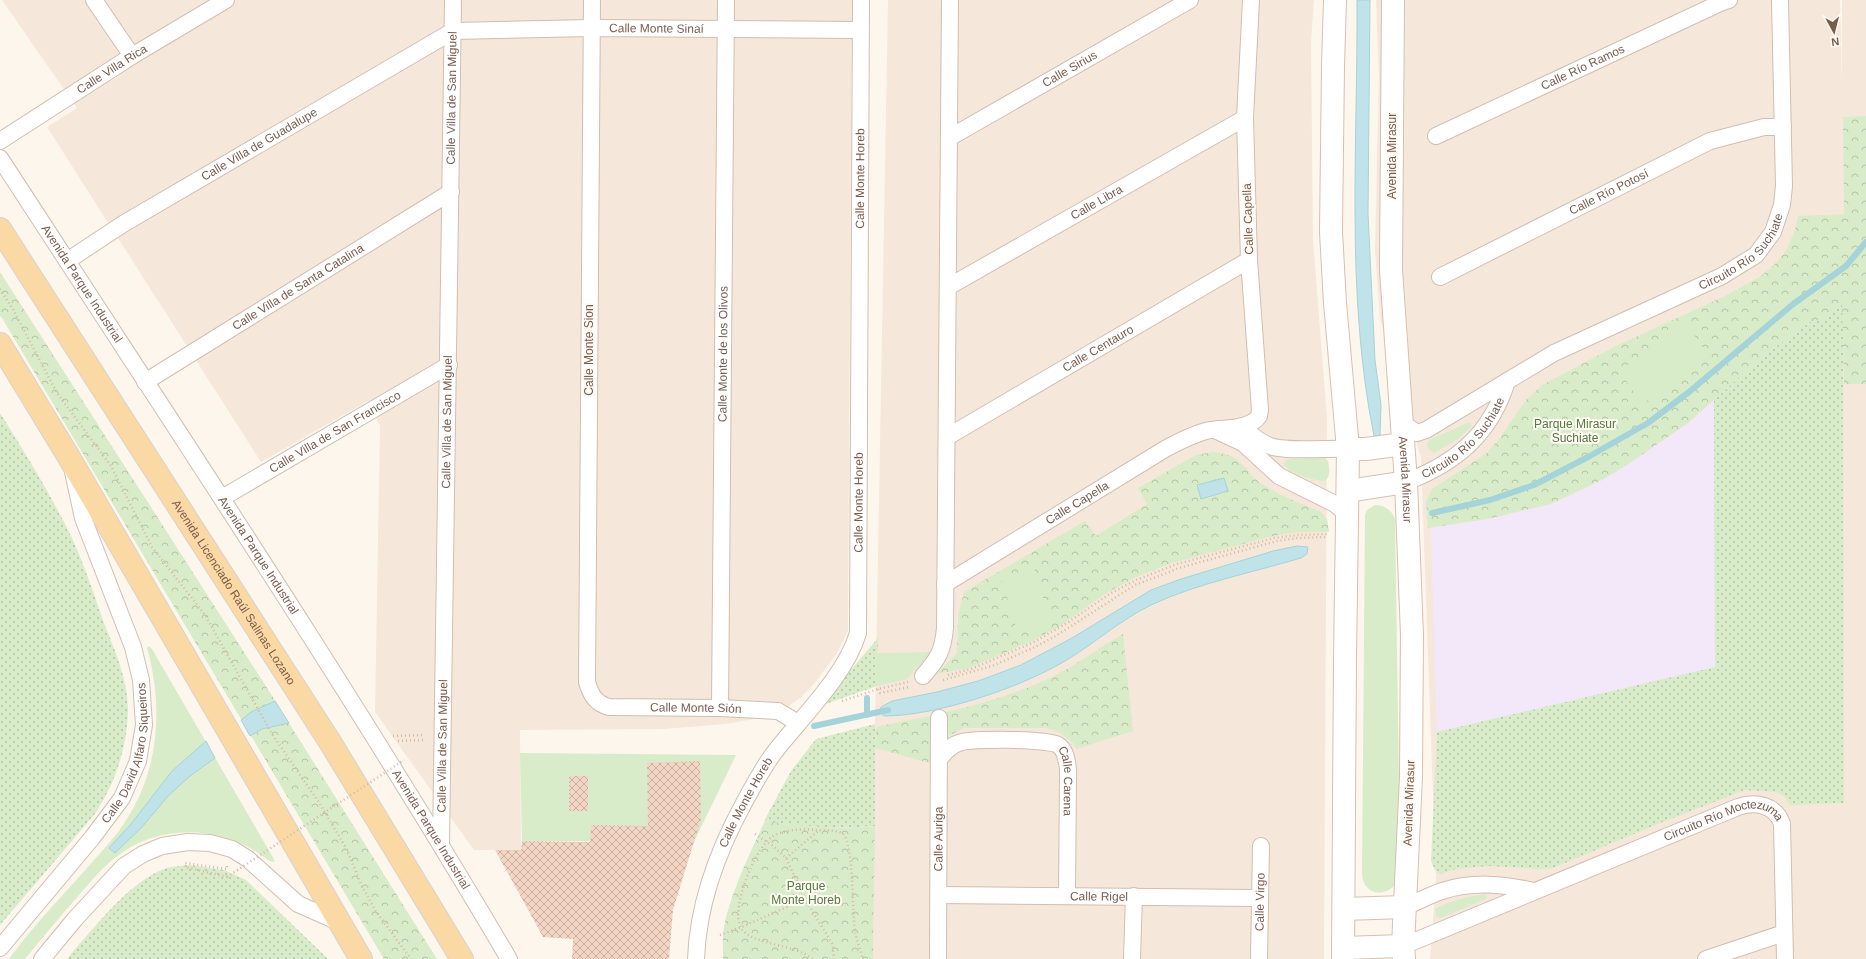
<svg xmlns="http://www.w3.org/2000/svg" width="1866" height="959" font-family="Helvetica,sans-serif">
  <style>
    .residential { fill: #f5e8da }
    .education { fill: #f3e8fa }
    .grass { fill: url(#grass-dots) }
    .park { fill: url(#park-crowns) }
    .garden { fill: #d8ecc9 }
    .water { fill: #bfe3e8; stroke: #a5d3da }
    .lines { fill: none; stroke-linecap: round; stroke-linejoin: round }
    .stream { stroke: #a5d3da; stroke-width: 6 }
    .building { fill: url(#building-cross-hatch) }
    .street-casing { stroke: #d1beb0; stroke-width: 18 }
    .secondary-casing { stroke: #d6c0b0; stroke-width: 24 }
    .primary-casing { stroke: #dad1cd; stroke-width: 24 }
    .path { stroke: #d9b8a5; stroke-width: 2.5; stroke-dasharray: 1 3; stroke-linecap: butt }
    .street { stroke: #fff; stroke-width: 16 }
    .secondary { stroke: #fff; stroke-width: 22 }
    .primary { stroke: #fbd9a5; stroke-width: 22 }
    .path-bridge { stroke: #d9b8a5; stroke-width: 2.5; stroke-dasharray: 1 3; stroke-linecap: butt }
    .labels { text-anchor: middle; stroke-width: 4; stroke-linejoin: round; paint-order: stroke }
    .street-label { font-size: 12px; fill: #7a5c4d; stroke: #fffaf3 }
    .park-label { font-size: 12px; fill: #537a41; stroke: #fffaf3 }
  </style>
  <defs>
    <pattern id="grass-dots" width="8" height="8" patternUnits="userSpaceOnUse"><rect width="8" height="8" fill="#d8ecc9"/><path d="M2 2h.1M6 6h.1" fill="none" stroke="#b4c2a5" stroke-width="1.8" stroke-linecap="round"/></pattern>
    <pattern id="park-crowns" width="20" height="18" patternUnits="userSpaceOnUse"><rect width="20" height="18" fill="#d8ecc9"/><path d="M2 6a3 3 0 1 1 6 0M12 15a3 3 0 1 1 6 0" fill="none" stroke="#b4c2a5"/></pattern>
    <pattern id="building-cross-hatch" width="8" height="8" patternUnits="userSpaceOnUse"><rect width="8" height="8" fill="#f3d5c3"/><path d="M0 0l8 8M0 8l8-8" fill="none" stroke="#cab0a1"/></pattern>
  </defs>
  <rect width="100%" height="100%" fill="#fdf6ec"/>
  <path class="residential" d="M 2,0 L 852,0 L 848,631 L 837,653 L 814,684 L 800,698 L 785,709 L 754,719 L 726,724 L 664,729 L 520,730 L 521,850 L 474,850 L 375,712 L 380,426 L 368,401 L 261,462 L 47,127 L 77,108 Z
    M 888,0 L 1314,0 L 1311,43 L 1313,240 L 1327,418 L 1324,959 L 873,959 L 875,724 Z
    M 1376,0 L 1840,0 L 1842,84 L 1842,0 L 1866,0 L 1866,959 L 1430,959 L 1436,880 L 1421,458 L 1380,318 L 1375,251 L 1379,78 Z"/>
  <path class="education" d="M 1714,400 L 1715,667 L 1437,732 L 1431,527 L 1487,519 L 1551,504 L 1661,441 L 1688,423 Z"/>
  <path class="grass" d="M 1843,301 L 1844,803 L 1790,805 L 1784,796 L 1776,792 L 1745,790 L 1660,823 L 1553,868 L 1540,869 L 1489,866 L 1456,869 L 1440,874 L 1435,870 L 1431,861 L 1437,732 L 1715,667 L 1714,400 L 1763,356 L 1810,322 L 1822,319 L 1830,314 L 1837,306 Z
    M 0,413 C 24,451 48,490 68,530 C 83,560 93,592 104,623 C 115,651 128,680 128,710 C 127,749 115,784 94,815 L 0,925 Z
    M 878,638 L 877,686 L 820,706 Z
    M 875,724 L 875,826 C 837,829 801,827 764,821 L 791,771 L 816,739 Z
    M 191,865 L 224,870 L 246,880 L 328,959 L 67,959 C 91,931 130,881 164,869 C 172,866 183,866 191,865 Z"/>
  <path class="park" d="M 1866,116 L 1866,384 L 1844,384 L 1842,301 L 1837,306 L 1830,314 L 1822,319 L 1810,322 L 1763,356 L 1688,423 L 1627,465 L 1602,480 L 1551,504 L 1487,519 L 1428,528 L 1426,501 L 1432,489 L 1487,453 L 1499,439 L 1526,400 L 1542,385 L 1616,346 L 1725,296 L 1761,276 L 1776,263 L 1787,249 L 1795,230 L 1798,216 L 1844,214 L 1843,117 Z
    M 0,272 L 262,680 L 437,959 L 384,959 L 2,318 L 0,316 Z
    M 1213,452 C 1246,455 1243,473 1265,486 C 1283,497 1303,504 1321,512 L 1327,519 L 1329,532 L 1298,532 L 1273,536 L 1172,563 L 1136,577 L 1108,592 L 1058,627 L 1032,641 L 969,668 L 937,674 L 957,653 L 958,616 L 964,592 L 1085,521 L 1096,536 L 1147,504 L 1138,488 L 1196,455 Z
    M 1123,634 L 1133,731 L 1076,749 L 1074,744 L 1059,732 L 1044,728 L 964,728 L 952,734 L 943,741 L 929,763 L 875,748 L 876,727 C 935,715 995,704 1050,678 C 1076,666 1098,647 1123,634 Z
    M 765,821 C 803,827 837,829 875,826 L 873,959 L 723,959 C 723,947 722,934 725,922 C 732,891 751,850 765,821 Z"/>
  <path class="garden" d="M 1686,324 L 1709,356 L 1643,404 L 1619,371 Z
    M 1469,422 L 1472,426 L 1458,439 L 1434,453 L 1427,447 L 1427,444 L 1430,440 Z
    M 1323,457 L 1328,461 C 1329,468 1331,476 1325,481 C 1315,481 1288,474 1284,464 L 1285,461 L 1290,459 Z
    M 1375,505 C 1384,505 1392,510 1395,519 L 1399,782 L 1399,836 L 1395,885 C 1383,898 1364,894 1362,875 L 1365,515 L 1367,510 Z
    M 1034,568 L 1051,624 L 1018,634 L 1001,577 Z
    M 149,646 L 152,649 L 275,861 L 273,862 L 268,860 C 225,825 160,822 116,857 C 102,868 91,881 80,894 C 61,915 43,937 25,959 L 9,959 C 35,923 67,891 96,858 C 105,847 115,837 123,825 C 159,773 164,708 147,648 Z
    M 931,652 L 907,679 L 877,686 L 877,653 Z
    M 520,753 L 736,755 L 693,844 L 660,841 L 522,841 Z
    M 1485,894 L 1487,896 L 1486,899 L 1441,918 L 1436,916 L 1435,909 C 1451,900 1467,897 1485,894 Z"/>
  <path class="water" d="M 1357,0 L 1370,0 L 1368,213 L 1375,360 L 1381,405 L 1380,435 L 1374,436 C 1345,292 1358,145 1357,0 Z
    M 1224,478 L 1228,491 L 1201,499 L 1197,485 Z
    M 1297,546 L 1308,547 L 1307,554 L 1301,558 C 1251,573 1198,583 1151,605 C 1120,620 1094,644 1065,661 C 1020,688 936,716 884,716 L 880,712 L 881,707 L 892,701 L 937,692 L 978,681 L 1021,665 L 1072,638 L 1151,590 L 1181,579 L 1273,551 Z
    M 275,701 L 289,723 L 262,729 L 250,736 L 241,720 L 251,712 Z
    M 206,741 L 215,758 L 190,776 L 168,796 L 142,827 L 115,853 L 109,848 L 131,824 L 172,771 Z"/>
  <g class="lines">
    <path class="stream" d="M 1432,513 L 1490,500 L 1534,485 L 1588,457 L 1648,423 L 1689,392 L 1792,305 L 1846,266 L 1866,242
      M 867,715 L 867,698
      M 814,726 L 888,710"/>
  </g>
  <path class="building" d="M 700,761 L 701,819 L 673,910 L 669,959 L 572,959 L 573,939 L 543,937 L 495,850 L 521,850 L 522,841 L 590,842 L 591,825 L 648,826 L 647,763 Z
    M 569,776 L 588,776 L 588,811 L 569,811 Z"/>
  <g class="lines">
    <defs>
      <g id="street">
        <path d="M 94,0 L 132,56"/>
        <path id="s1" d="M 592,0 L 587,682 C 591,695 595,703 609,707 L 720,708 L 778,711 L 798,723"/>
        <path id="s2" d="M 1436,136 L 1720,3 L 1729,0"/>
        <path id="s3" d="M 949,138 L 1190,0"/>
        <path id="s4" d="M 0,141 L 132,56 L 226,0"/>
        <path id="s5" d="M 0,158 C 172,423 348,686 509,959"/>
        <path id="s6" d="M 67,261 L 123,224 L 453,31 L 591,28 L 860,30"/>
        <path id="s7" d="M 1440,277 L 1710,141 L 1764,127 L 1783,127"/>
        <path id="s8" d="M 948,287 L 1245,118"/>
        <path id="s9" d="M 145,382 L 451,192"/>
        <path id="s10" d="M 1401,420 L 1405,425 L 1417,433 L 1426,430 L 1554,353 L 1722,276 L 1756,255 L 1773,232 L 1782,205 L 1784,186 L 1780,0"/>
        <path d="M 1242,426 C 1250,434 1259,442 1270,446 C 1286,452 1329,448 1348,449"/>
        <path d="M 1215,430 L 1243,443 L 1279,476 L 1335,504 L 1343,511 L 1347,518"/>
        <path id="s11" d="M 947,437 L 1249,260"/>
        <path id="s12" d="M 1406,482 C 1456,463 1491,434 1507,381"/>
        <path id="s13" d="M 222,498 L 449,365"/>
        <path id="s14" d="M 945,584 L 1165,449 C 1178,442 1191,435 1206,431 C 1221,427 1249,431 1259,416 L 1260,410 L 1249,260 L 1245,118 L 1251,0"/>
        <path d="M 923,676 C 938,659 943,651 945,628 L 950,0"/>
        <path id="s15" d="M 720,708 L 726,0"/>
        <path id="s16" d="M 940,758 C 945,752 951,745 959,743 C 970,738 1049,739 1058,745 C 1066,750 1067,761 1068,770 L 1067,896"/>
        <path id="s17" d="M 441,844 L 453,0"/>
        <path id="s18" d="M 939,895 L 1260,898"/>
        <path d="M 1405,907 C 1417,902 1430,895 1442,891 C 1473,881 1503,884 1534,891"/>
        <path id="s19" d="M 1403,946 L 1738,807 C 1756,801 1776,805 1782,824 L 1785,959"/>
        <path id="s20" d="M 0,948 L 92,838 L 122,798 L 138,761 L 144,725 L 141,680 L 133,647 L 83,518 L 73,472"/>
        <path d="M 42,959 L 75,919 L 124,866 L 143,854 L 162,846 L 188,842 L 210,843 L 232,849 L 248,859 L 298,904 L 341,923"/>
        <path id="s21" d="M 696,959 C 698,902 718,850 745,801 C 755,783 764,765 777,749 C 804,715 846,674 858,633 L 861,0"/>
        <path id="s22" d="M 938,959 L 939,718"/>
        <path d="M 1132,959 L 1134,896"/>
        <path id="s23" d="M 1259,959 L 1261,846"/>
        <path d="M 1706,959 L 1784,933"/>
      </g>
      <g id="secondary">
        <path d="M 1335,0 L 1333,66 L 1331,232 L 1335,303 L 1348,449 L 1345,659 L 1343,959"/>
        <path id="s24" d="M 1393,0 L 1391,270 L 1406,482 L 1412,635 L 1411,777 L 1403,946 L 1404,959"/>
        <path d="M 1348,449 L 1366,449 L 1403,444"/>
        <path d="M 1348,491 L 1406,482"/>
        <path d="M 1344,909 L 1405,907"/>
        <path d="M 1343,948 L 1403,946"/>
      </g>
      <g id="primary">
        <path id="s25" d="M 0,229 L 330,742 L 462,959"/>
        <path d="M 0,344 L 70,459 L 361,959"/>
      </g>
    </defs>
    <use href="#street" class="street-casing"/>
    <use href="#secondary" class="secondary-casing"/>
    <use href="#primary" class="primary-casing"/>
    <path class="path" d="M 0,289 L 14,311 L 57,393 L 111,466 L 152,547 L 205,615 L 272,734 L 320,804 L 346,848 L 362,886 L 375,910 L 411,959
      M 948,675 L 971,669 L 1032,643 L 1067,623 L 1111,593 L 1136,580 L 1177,564 L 1274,538 L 1298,535 L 1327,534
      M 943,680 L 992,666 L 1033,648 L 1054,637 L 1135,585 L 1156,577 L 1179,568 L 1277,541 L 1298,538 L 1327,537
      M 878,689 L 880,693 L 909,687
      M 842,701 L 878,689 L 908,682
      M 393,736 L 424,735
      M 398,741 L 425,740
      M 755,834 L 773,846 L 786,858 L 805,899 L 833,945 L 834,959
      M 786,858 L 818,831
      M 227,866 L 227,869 L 185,863 L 185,867 L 227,877
      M 720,935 L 744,926 L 805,899
      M 812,959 C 796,944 751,945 741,928 C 730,909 755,848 772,837 C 783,829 803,829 816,830 C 824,831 836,829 843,834 C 854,843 852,914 855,930 C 856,940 860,949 863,959"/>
    <use href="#street" class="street"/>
    <use href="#secondary" class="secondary"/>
    <use href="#primary" class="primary"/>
    <path class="path-bridge" d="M 227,877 L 404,760"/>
  </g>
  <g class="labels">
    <g class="street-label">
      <text dy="4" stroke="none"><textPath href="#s6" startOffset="653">Calle Monte Sinaí</textPath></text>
      <text dy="4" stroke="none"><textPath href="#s2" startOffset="162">Calle Río Ramos</textPath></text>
      <text dy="4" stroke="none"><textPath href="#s4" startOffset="133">Calle Villa Rica</textPath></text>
      <text dy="4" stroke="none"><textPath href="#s3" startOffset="139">Calle Sirius</textPath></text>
      <text dy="4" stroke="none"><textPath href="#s17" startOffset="746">Calle Villa de San Miguel</textPath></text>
      <text dy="4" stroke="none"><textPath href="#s6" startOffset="225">Calle Villa de Guadalupe</textPath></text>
      <text transform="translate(1392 156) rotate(-90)" y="4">Avenida Mirasur</text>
      <text dy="4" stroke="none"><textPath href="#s21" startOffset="825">Calle Monte Horeb</textPath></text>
      <text dy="4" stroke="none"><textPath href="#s7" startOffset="189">Calle Río Potosí</textPath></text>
      <text dy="4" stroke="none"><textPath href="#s8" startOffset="171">Calle Libra</textPath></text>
      <text transform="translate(1248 219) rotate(-92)" y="4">Calle Capella</text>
      <text dy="4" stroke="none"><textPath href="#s10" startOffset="396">Circuito Río Suchiate</textPath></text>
      <text dy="4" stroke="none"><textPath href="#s5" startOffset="150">Avenida Parque Industrial</textPath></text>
      <text dy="4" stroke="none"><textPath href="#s9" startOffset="180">Calle Villa de Santa Catalina</textPath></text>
      <text dy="4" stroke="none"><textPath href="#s11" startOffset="175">Calle Centauro</textPath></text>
      <text transform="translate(589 350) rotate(-90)" y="4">Calle Monte Sion</text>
      <text dy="4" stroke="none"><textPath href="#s15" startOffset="354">Calle Monte de los Olivos</textPath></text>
      <text dy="4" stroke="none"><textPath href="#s17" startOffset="422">Calle Villa de San Miguel</textPath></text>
      <text dy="4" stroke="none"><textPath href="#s13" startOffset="131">Calle Villa de San Francisco</textPath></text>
      <text dy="4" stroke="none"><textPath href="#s12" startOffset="74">Circuito Río Suchiate</textPath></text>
      <text dy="4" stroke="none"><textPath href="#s24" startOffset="480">Avenida Mirasur</textPath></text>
      <text dy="4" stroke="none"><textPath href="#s21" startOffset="501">Calle Monte Horeb</textPath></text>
      <text dy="4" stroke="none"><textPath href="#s14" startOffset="155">Calle Capella</textPath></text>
      <text dy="4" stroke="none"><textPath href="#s5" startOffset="474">Avenida Parque Industrial</textPath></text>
      <text dy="4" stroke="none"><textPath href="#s25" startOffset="432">Avenida Licenciado Raúl Salinas Lozano</textPath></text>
      <text dy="4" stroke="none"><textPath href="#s1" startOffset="804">Calle Monte Sión</textPath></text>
      <text dy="4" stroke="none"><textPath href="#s17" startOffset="98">Calle Villa de San Miguel</textPath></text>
      <text dy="4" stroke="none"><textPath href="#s20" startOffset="238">Calle David Alfaro Siqueiros</textPath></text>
      <text dy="4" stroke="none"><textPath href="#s16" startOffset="163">Calle Carena</textPath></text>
      <text dy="4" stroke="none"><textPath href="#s21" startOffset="166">Calle Monte Horeb</textPath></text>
      <text transform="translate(1409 803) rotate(-88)" y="4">Avenida Mirasur</text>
      <text dy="4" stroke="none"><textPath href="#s5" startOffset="798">Avenida Parque Industrial</textPath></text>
      <text dy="4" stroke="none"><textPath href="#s19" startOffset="347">Circuito Río Moctezuma</textPath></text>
      <text dy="4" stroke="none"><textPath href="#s22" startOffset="120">Calle Auriga</textPath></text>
      <text dy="4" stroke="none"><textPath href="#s18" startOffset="160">Calle Rigel</textPath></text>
      <text dy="4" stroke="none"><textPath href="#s23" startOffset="57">Calle Virgo</textPath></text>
    </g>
    <g class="park-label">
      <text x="1575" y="428">Parque Mirasur<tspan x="1575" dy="14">Suchiate</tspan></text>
      <text x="806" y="890">Parque<tspan x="806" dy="14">Monte Horeb</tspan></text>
    </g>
  </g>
  <g transform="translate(1834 32) rotate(173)" stroke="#fffaf3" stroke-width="3" paint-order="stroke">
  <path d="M0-3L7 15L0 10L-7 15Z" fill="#7a5c4d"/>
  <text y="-6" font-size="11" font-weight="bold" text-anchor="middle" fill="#7a5c4d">N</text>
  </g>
</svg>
